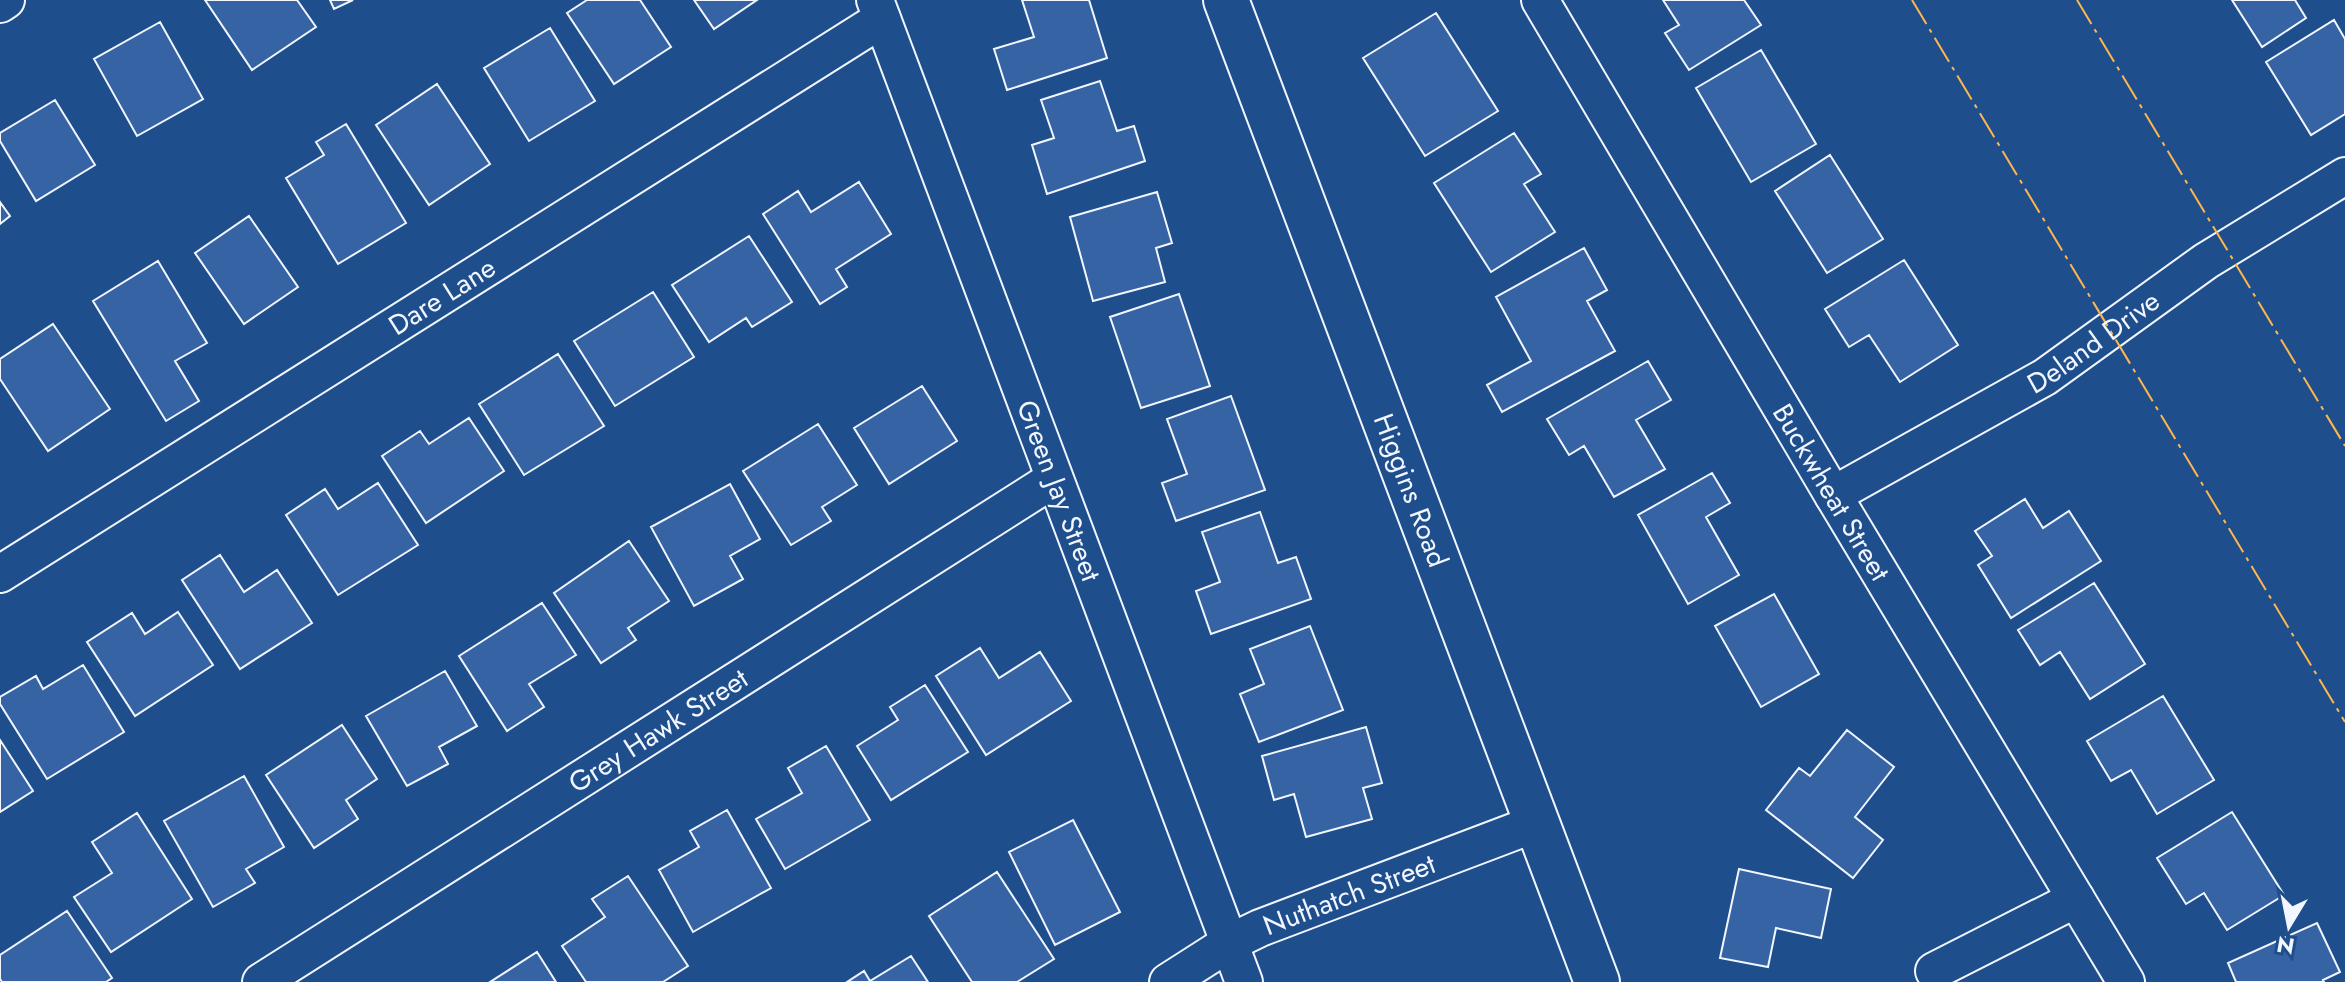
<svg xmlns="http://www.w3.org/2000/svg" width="2345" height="982" font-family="Jost,sans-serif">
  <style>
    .building { fill: #3563a3; stroke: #f2f6ff; stroke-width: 2 }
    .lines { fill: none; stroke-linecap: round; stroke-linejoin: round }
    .street-casing { stroke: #f2f6ff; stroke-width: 40 }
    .secondary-casing { stroke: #f2f6ff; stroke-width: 48 }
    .street { stroke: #1f4e8c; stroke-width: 36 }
    .secondary { stroke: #1f4e8c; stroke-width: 44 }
    .power { stroke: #ffb74d; stroke-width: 2; stroke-dasharray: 28 6 4 6; stroke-linecap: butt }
    .labels { text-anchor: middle; stroke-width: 6; stroke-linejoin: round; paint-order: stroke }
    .street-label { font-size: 28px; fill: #f2f6ff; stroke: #1f4e8c }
  </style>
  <rect width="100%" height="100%" fill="#1f4e8c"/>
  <path class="building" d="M 205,0 L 297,0 L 316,27 L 252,70 Z
    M 330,0 L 353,0 L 334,9 Z
    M 587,0 L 640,0 L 671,47 L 614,84 L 567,13 Z
    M 694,0 L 757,0 L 714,29 Z
    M 1022,0 L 1089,0 L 1107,58 L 1007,90 L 994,49 L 1034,37 Z
    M 1663,0 L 1744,0 L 1761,25 L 1689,70 L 1665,33 L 1679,25 Z
    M 2232,0 L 2295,0 L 2306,18 L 2262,47 Z
    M 1436,13 L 1498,111 L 1425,156 L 1363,58 Z
    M 2334,20 L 2345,39 L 2345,114 L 2311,135 L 2266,62 Z
    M 160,22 L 203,99 L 137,136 L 94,59 Z
    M 550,28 L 595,101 L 529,141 L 484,68 Z
    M 1761,50 L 1816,144 L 1751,182 L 1696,88 Z
    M 1100,81 L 1117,131 L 1134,126 L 1145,161 L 1047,194 L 1032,145 L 1054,138 L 1041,100 Z
    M 437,84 L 490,164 L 429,205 L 376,125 Z
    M 55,100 L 95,165 L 36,201 L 0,141 L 0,133 Z
    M 346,124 L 406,223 L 338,264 L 286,178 L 324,155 L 316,142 Z
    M 1514,133 L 1541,174 L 1524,184 L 1555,232 L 1491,272 L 1434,183 Z
    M 1830,155 L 1883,239 L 1827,273 L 1775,191 Z
    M 859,182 L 891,234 L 836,269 L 847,287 L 820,304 L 763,214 L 798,191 L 811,212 Z
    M 1157,192 L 1172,243 L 1156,248 L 1165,282 L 1093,301 L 1070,217 Z
    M 0,202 L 10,216 L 0,224 Z
    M 249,216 L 298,287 L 244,324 L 195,253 Z
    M 749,236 L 792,302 L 752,327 L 746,318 L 709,342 L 672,285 Z
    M 1584,248 L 1607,290 L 1587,301 L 1615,351 L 1502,412 L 1487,385 L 1531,361 L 1496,297 Z
    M 1904,260 L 1958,345 L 1900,382 L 1869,335 L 1849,347 L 1825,309 Z
    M 158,261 L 207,343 L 175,361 L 199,401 L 166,421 L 93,301 Z
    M 653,292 L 694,357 L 615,406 L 574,341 Z
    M 1179,294 L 1210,386 L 1141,408 L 1110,317 Z
    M 53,324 L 110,409 L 48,451 L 0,379 L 0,359 Z
    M 558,354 L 604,426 L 524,475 L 479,404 Z
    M 1648,361 L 1671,400 L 1636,420 L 1665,469 L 1614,497 L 1584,446 L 1569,455 L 1547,419 Z
    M 922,386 L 957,441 L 889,484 L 854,428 Z
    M 1231,396 L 1265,490 L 1176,521 L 1162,483 L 1187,474 L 1167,419 Z
    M 469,418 L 504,471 L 426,523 L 382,456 L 420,431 L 429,444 Z
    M 818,424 L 857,485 L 822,507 L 831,521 L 791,545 L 743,471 Z
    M 1712,473 L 1730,503 L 1706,517 L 1739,575 L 1688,604 L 1638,515 Z
    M 378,483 L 418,545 L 338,595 L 286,515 L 325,489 L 338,509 Z
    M 730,484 L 760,539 L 730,556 L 743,579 L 694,606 L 651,527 Z
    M 2025,499 L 2043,528 L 2069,511 L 2101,561 L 2011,618 L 1978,565 L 1992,556 L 1975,531 Z
    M 1260,512 L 1278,563 L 1296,557 L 1311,599 L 1211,634 L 1196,591 L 1220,582 L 1202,532 Z
    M 629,541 L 669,601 L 628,628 L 636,640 L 601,663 L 554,593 Z
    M 220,555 L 244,592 L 277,570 L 312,623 L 240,669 L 182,580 Z
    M 2094,583 L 2145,664 L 2090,699 L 2060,652 L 2040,665 L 2018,630 Z
    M 1774,594 L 1819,674 L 1761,707 L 1715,626 Z
    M 542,603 L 576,655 L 529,684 L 544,707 L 507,731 L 459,656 Z
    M 178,612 L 213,665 L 135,716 L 87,642 L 132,613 L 145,634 Z
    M 1310,626 L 1343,710 L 1259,742 L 1240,694 L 1264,684 L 1250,649 Z
    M 980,648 L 999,678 L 1040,652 L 1071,701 L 986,755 L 936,676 Z
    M 83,665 L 124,732 L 47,779 L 0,704 L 0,697 L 36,676 L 43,689 Z
    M 445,671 L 477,726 L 439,747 L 448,764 L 407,786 L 366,716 Z
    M 925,685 L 968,752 L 891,800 L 857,746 L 898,720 L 890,707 Z
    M 2163,696 L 2214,780 L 2157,814 L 2131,770 L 2111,781 L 2087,741 Z
    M 342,725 L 377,779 L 346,800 L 358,819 L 314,848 L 266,775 Z
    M 1366,727 L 1382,783 L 1363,788 L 1372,819 L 1306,837 L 1294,794 L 1274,800 L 1262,756 Z
    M 1847,730 L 1894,767 L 1855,817 L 1883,840 L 1853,878 L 1766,810 L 1799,768 L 1810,776 Z
    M 0,740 L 33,791 L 0,812 Z
    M 826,746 L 870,820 L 785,869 L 756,819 L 802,793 L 788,768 Z
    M 244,776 L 284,847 L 246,869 L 255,883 L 213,907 L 164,821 Z
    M 727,810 L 771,888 L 693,932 L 659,870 L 699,847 L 690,831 Z
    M 2232,812 L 2284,895 L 2227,930 L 2204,893 L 2186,904 L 2157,858 Z
    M 137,813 L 192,899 L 111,952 L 74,897 L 112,873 L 92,842 Z
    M 1073,820 L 1120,912 L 1055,945 L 1009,852 Z
    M 1739,869 L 1831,889 L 1821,938 L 1776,928 L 1768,967 L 1720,958 Z
    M 997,872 L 1054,959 L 1017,982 L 972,982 L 929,916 Z
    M 628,876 L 688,966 L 663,982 L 586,982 L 562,946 L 605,917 L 592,899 Z
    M 67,911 L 112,978 L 106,982 L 2,982 L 0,979 L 0,955 Z
    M 2317,923 L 2340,972 L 2323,980 L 2324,982 L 2236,982 L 2228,963 Z
    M 537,952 L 556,982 L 490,982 Z
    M 911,956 L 928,982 L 847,982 L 864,971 L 870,981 Z"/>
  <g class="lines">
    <defs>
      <g id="street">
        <path id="s1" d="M 875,0 L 1244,982"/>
        <path id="s2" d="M 1540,0 L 1833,495 L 2126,982"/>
        <path d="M 0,4 L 6,0"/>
        <path id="s3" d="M 1833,495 L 2045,377 L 2206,261 L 2345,176"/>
        <path id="s4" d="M 0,574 L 882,19"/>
        <path d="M 1934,971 L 2076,899"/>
        <path id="s5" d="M 261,982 L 1054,479"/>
        <path id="s6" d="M 1168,982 L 1229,943 L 1260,928 L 1537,823"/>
      </g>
      <g id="secondary">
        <path id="s7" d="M 1226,0 L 1597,982"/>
      </g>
    </defs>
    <use href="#street" class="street-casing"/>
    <use href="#secondary" class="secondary-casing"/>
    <use href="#street" class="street"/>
    <use href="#secondary" class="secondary"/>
    <path class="power" d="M 1912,0 L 2345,722
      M 2077,0 L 2345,446"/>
  </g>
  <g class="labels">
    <g class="street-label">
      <text dy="10" stroke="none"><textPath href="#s4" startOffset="522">Dare Lane</textPath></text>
      <text dy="10" stroke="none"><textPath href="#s3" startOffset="302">Deland Drive</textPath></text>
      <text dy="10" stroke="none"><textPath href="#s1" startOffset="524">Green Jay Street</textPath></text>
      <text dy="10" stroke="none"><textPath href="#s7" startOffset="524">Higgins Road</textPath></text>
      <text dy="10" stroke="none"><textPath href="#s2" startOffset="572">Buckwheat Street</textPath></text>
      <text dy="10" stroke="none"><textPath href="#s5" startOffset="470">Grey Hawk Street</textPath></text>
      <text dy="10" stroke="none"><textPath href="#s6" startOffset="202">Nuthatch Street</textPath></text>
    </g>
  </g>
  <g transform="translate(2289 926) rotate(190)" stroke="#1f4e8c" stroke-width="6" paint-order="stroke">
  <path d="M0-6L14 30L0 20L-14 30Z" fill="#f2f6ff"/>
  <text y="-12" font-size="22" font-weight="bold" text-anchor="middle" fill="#f2f6ff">N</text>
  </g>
</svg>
